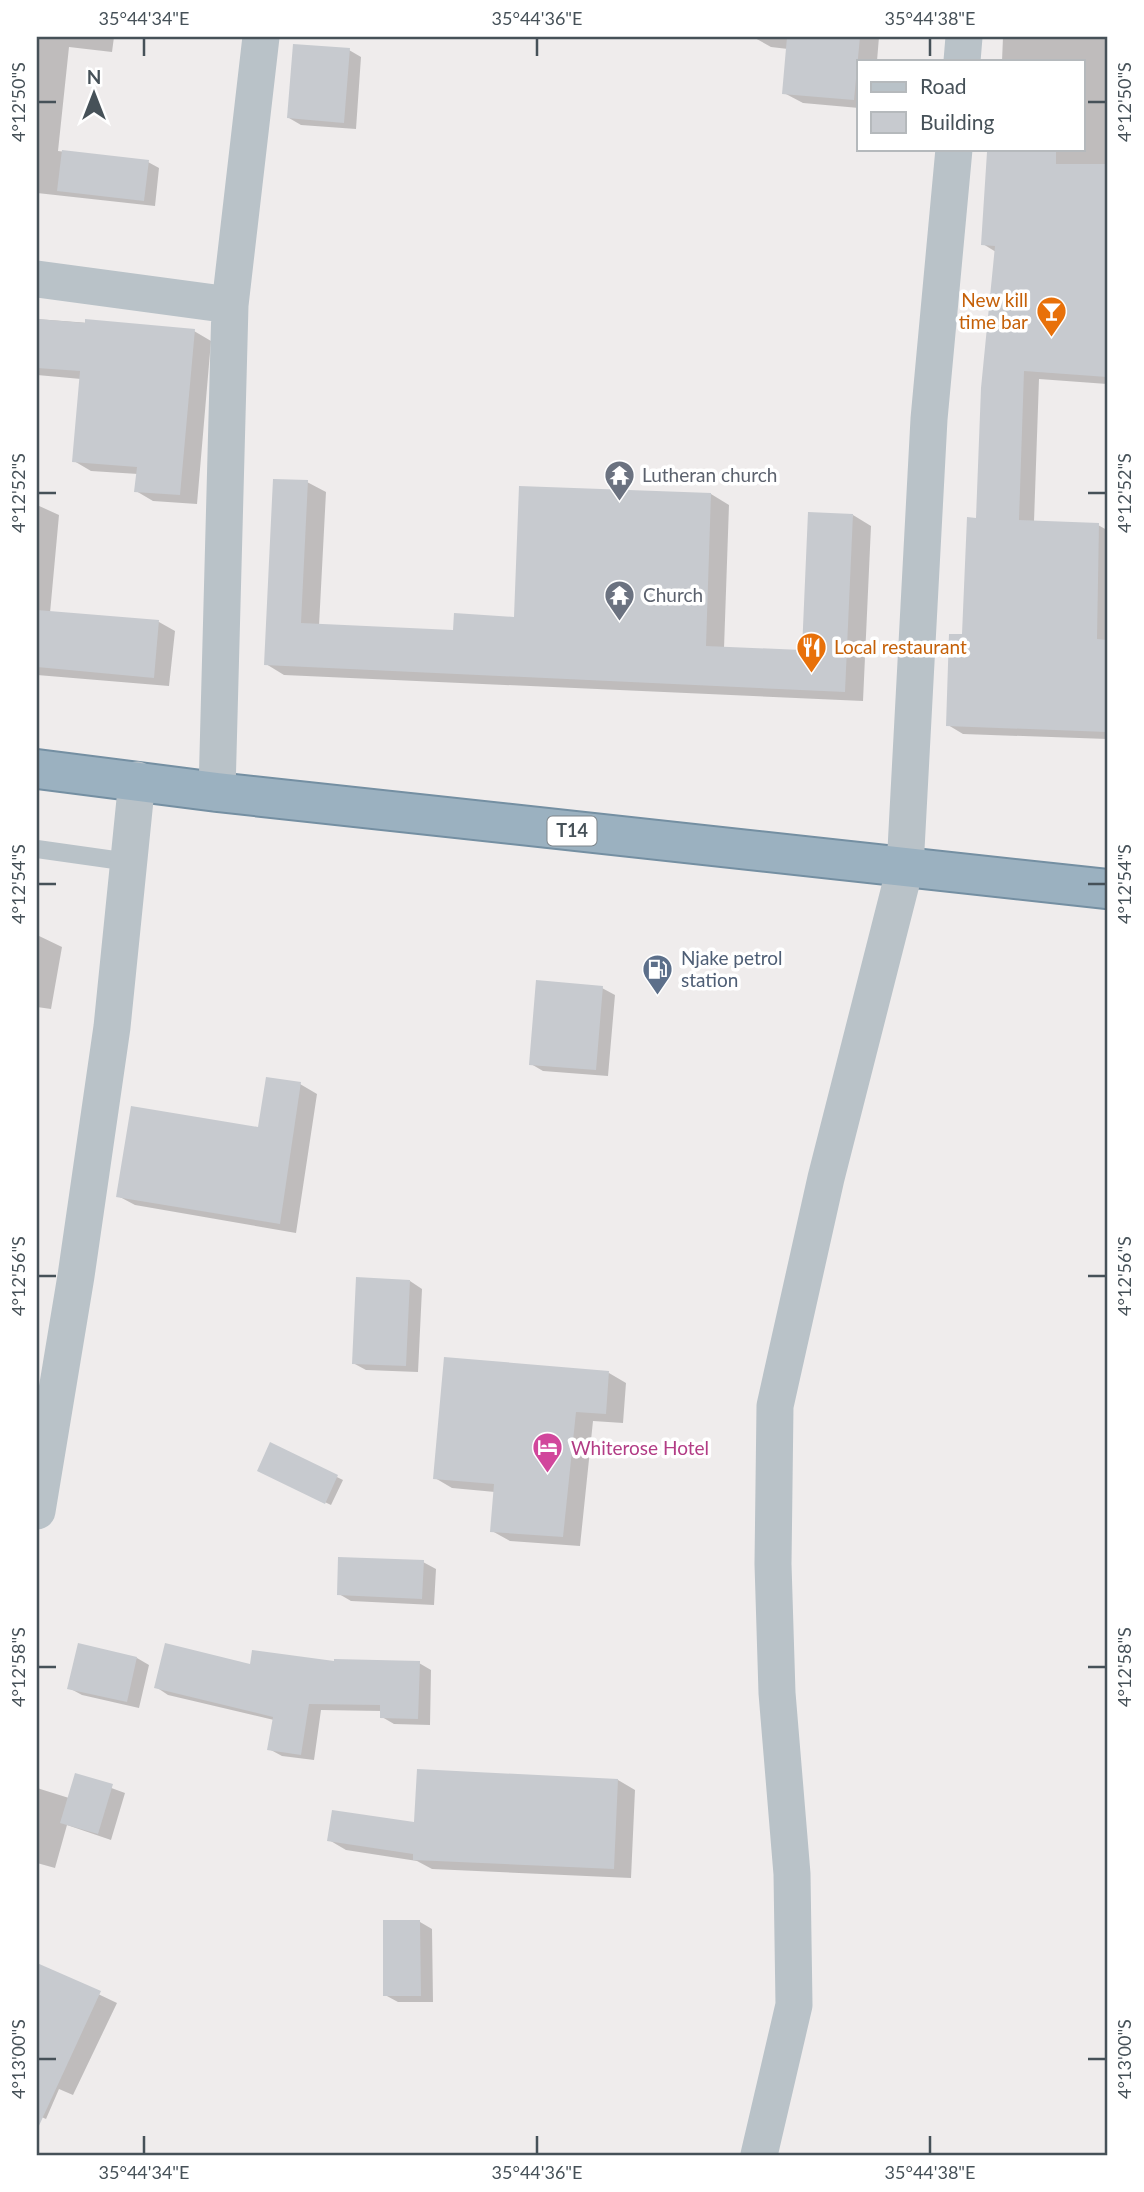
<svg xmlns="http://www.w3.org/2000/svg" width="1144" height="2192" font-family="Lato,sans-serif">
  <style>
    .shadow { fill: #0003 }
    .building { fill: #c7cacf }
    .lines { fill: none; stroke-linecap: round; stroke-linejoin: round }
    .trunk-casing { stroke: #748fa2; stroke-width: 42 }
    .service { stroke: #b9c2c8; stroke-width: 18 }
    .minor { stroke: #b9c2c8; stroke-width: 37 }
    .trunk { stroke: #9bb1c0; stroke-width: 38 }
    .ticks { fill: none; stroke: #465158; stroke-width: 2.5 }
    .labels { text-anchor: middle; stroke-width: 7; stroke-linejoin: round; paint-order: stroke }
    .shield { fill: #fff; stroke: #7e858a; stroke-width: 2 }
    .shield-label { font-size: 18px; font-weight: bold; fill: #465158 }
    .food-label { font-size: 19px; fill: #c56008; stroke: #fff; text-anchor: end }
    .worship-label { font-size: 19px; fill: #5b616d; stroke: #fff; text-anchor: start }
    .service-label { font-size: 19px; fill: #4e5e75; stroke: #fff; text-anchor: start }
    .hotel-label { font-size: 19px; fill: #b23c85; stroke: #fff; text-anchor: start }
    .neatline { fill: none; stroke: #465158; stroke-width: 2.5 }
    .ticks-label { font-size: 18px; text-anchor: middle; fill: #465158 }
  </style>
  <rect width="100%" height="100%" fill="#efecec"/>
  <path class="shadow" d="M 37,37 L 114,37 L 112,52 L 69,47 L 58,151 L 148,162 L 159,168 L 155,206 L 37,193 Z
    M 753,37 L 879,37 L 877,61 L 859,61 L 859,108 L 803,103 L 784,93 L 788,49 L 771,47 Z
    M 1003,37 L 1107,37 L 1107,384 L 1039,379 L 1034,522 L 1098,525 L 1107,530 L 1107,739 L 963,734 L 948,725 L 964,636 L 978,520 L 996,252 L 983,244 L 994,149 L 1083,149 L 1083,61 L 1002,61 Z
    M 349,50 L 361,57 L 356,129 L 301,125 L 289,118 Z
    M 37,319 L 194,331 L 211,341 L 197,504 L 153,501 L 136,491 L 138,474 L 91,471 L 74,461 L 81,379 L 37,375 Z
    M 307,482 L 326,492 L 319,626 L 455,632 L 516,619 L 711,494 L 729,505 L 724,649 L 803,652 L 853,515 L 871,526 L 863,701 L 284,675 L 266,664 Z
    M 37,505 L 59,515 L 50,613 L 159,622 L 175,631 L 169,686 L 37,675 Z
    M 37,935 L 62,947 L 51,1009 L 37,1007 Z
    M 602,988 L 615,995 L 608,1076 L 543,1071 L 531,1064 Z
    M 300,1084 L 317,1094 L 296,1233 L 135,1205 L 118,1196 L 259,1129 Z
    M 410,1281 L 422,1289 L 418,1372 L 366,1370 L 353,1363 Z
    M 609,1373 L 626,1383 L 623,1423 L 593,1421 L 580,1546 L 510,1541 L 492,1531 L 495,1492 L 452,1488 L 435,1478 Z
    M 271,1445 L 343,1480 L 331,1505 L 264,1473 Z
    M 423,1562 L 436,1569 L 434,1605 L 351,1601 L 339,1594 Z
    M 137,1658 L 149,1665 L 139,1708 L 82,1695 L 69,1688 Z
    M 419,1663 L 431,1670 L 430,1725 L 394,1724 L 382,1717 L 382,1711 L 321,1710 L 314,1760 L 282,1756 L 269,1749 L 274,1720 L 168,1695 L 156,1687 L 251,1666 Z
    M 76,1775 L 125,1793 L 111,1840 L 67,1825 L 55,1868 L 37,1863 L 37,1788 L 69,1798 Z
    M 618,1780 L 635,1790 L 631,1878 L 432,1869 L 417,1861 L 346,1850 L 329,1840 Z
    M 420,1922 L 432,1929 L 433,2002 L 398,2002 L 385,1995 Z
    M 37,1965 L 117,2003 L 73,2095 L 59,2089 L 46,2119 L 37,2115 Z"/>
  <path class="building" d="M 787,37 L 860,37 L 854,100 L 782,94 Z
    M 293,44 L 350,48 L 344,123 L 287,118 Z
    M 992,149 L 1056,149 L 1056,164 L 1107,164 L 1107,377 L 1024,371 L 1019,520 L 1099,523 L 1097,639 L 1107,640 L 1107,732 L 946,726 L 949,634 L 962,634 L 967,517 L 976,518 L 981,388 L 995,246 L 981,245 L 987,152 L 992,152 Z
    M 62,150 L 149,160 L 144,201 L 57,191 Z
    M 37,319 L 85,323 L 85,319 L 195,329 L 180,495 L 134,492 L 137,467 L 72,462 L 80,371 L 37,368 Z
    M 273,479 L 308,480 L 301,623 L 453,630 L 454,613 L 514,617 L 519,486 L 711,493 L 706,646 L 802,650 L 808,512 L 853,514 L 845,692 L 264,665 Z
    M 37,610 L 159,620 L 154,678 L 37,667 Z
    M 536,980 L 603,986 L 596,1070 L 529,1065 Z
    M 266,1077 L 301,1082 L 280,1224 L 116,1197 L 131,1106 L 258,1127 Z
    M 356,1277 L 410,1280 L 406,1366 L 352,1364 Z
    M 444,1357 L 609,1371 L 606,1414 L 576,1412 L 563,1537 L 490,1532 L 494,1484 L 433,1479 Z
    M 270,1442 L 338,1475 L 325,1504 L 257,1471 Z
    M 338,1557 L 424,1560 L 422,1599 L 337,1595 Z
    M 78,1643 L 137,1657 L 127,1702 L 67,1689 Z
    M 165,1643 L 250,1664 L 252,1650 L 334,1661 L 334,1659 L 420,1661 L 418,1719 L 380,1718 L 380,1705 L 309,1704 L 301,1755 L 267,1750 L 273,1717 L 154,1688 Z
    M 417,1769 L 618,1779 L 614,1869 L 413,1860 L 413,1854 L 327,1841 L 332,1810 L 414,1822 Z
    M 75,1773 L 113,1784 L 98,1834 L 60,1823 Z
    M 383,1920 L 420,1920 L 421,1996 L 383,1996 Z
    M 37,1963 L 101,1991 L 37,2130 Z"/>
  <g class="lines">
    <defs>
      <path id="trunk" d="M 37,769 L 217,792 L 1107,889"/>
    </defs>
    <use href="#trunk" class="trunk-casing"/>
    <path class="service" d="M 37,849 L 129,862"/>
    <path class="minor" d="M 962,61 L 964,37
      M 37,279 L 230,305
      M 217,792 L 230,305 L 261,37
      M 37,1511 L 76,1276 L 112,1027 L 137,780
      M 759,2155 L 794,2005 L 792,1874 L 777,1693 L 773,1564 L 775,1406 L 826,1178 L 905,868 L 929,419 L 954,149"/>
    <use href="#trunk" class="trunk"/>
  </g>
  <path class="ticks" d="M 144,38 L 144,56M 537,38 L 537,56M 930,38 L 930,56M 38,102 L 56,102M 1088,102 L 1106,102M 38,493 L 56,493M 1088,493 L 1106,493M 38,884 L 56,884M 1088,884 L 1106,884M 38,1276 L 56,1276M 1088,1276 L 1106,1276M 38,1667 L 56,1667M 1088,1667 L 1106,1667M 38,2059 L 56,2059M 1088,2059 L 1106,2059M 144,2136 L 144,2154M 537,2136 L 537,2154M 930,2136 L 930,2154"/>
  <defs>
    <symbol id="bar-pin" viewBox="-11 -11 22 30"><path d="M0 17L-7.5 6A9.5 9.5 0 1 1 7.5 6Z" fill="#e8710a" stroke="#fff"/><path d="M-6-5H6L.8 .8V4.5H3.5V6h-7V4.5H-.8V.8Z" fill="#fff"/></symbol>
    <symbol id="temple-pin" viewBox="-11 -11 22 30"><path d="M0 17L-7.5 6A9.5 9.5 0 1 1 7.5 6Z" fill="#6b7280" stroke="#fff"/><path d="M0-6L5-2H3V0L6.5 2.5H4V6H1.5V3h-3V6H-4V2.5H-6.5L-3 0V-2H-5Z" fill="#fff"/></symbol>
    <symbol id="restaurant-pin" viewBox="-11 -11 22 30"><path d="M0 17L-7.5 6A9.5 9.5 0 1 1 7.5 6Z" fill="#e8710a" stroke="#fff"/><path d="M-5-6h1v4h1v-4h1v4h1v-4h1v5L-1.5 .5V6h-2V.5L-5-1ZM5-6V6H3V1.5H1.5Q1.5-4 5-6Z" fill="#fff"/></symbol>
    <symbol id="fuel-pin" viewBox="-11 -11 22 30"><path d="M0 17L-7.5 6A9.5 9.5 0 1 1 7.5 6Z" fill="#5c6f8a" stroke="#fff"/><path d="M-5.5-6h7V0h2V4h1.3V-2.5L3-4.5l.8-.8L6-3V5H2.5V1h-1V6h-7ZM-4.2-4.7v3.2H.2V-4.7Z" fill="#fff"/></symbol>
    <symbol id="hotel-pin" viewBox="-11 -11 22 30"><path d="M0 17L-7.5 6A9.5 9.5 0 1 1 7.5 6Z" fill="#d1479c" stroke="#fff"/><path d="M-6-4.5h1.5V1H6V5H4.5V3h-9V5H-6ZM-4 0a1.8 1.8 0 1 1 3.6 0ZM.5 0V-2.5h3Q6-2.5 6 0Z" fill="#fff"/></symbol>
  </defs>
  <g fill-rule="evenodd">
    <use href="#bar-pin" x="1034" y="294" width="35" height="47"/>
    <use href="#temple-pin" x="602" y="458" width="35" height="47"/>
    <use href="#temple-pin" x="602" y="578" width="35" height="47"/>
    <use href="#restaurant-pin" x="794" y="630" width="35" height="47"/>
    <use href="#fuel-pin" x="640" y="952" width="35" height="47"/>
    <use href="#hotel-pin" x="530" y="1430" width="35" height="47"/>
  </g>
  <g class="labels">
    <rect class="shield" x="547.5" y="816.5" width="49" height="29" rx="5"/>
    <g class="shield-label">
      <text x="572" y="837">T14</text>
    </g>
    <g class="food-label">
      <text x="1028" y="307">New kill<tspan x="1028" dy="22">time bar</tspan></text>
      <text x="834" y="654" text-anchor="start">Local restaurant</text>
    </g>
    <g class="worship-label">
      <text x="642" y="482">Lutheran church</text>
      <text x="643" y="602">Church</text>
    </g>
    <g class="service-label">
      <text x="681" y="965">Njake petrol<tspan x="681" dy="22">station</tspan></text>
    </g>
    <g class="hotel-label">
      <text x="571" y="1455">Whiterose Hotel</text>
    </g>
  </g>
  <rect width="1144" height="2192" fill="none" stroke="#ffffff" stroke-width="77"/>
  <rect x="857" y="60" width="228" height="91" fill="#ffffff" stroke="#b5b9bc" stroke-width="2"/>
  <rect x="871" y="82" width="35" height="10" fill="#b9c2c8" stroke="#b5b9bc" stroke-width="2"/>
  <text x="920" y="94" font-size="21" fill="#465158">Road</text>
  <rect x="871" y="112" width="35" height="21" fill="#c7cacf" stroke="#b5b9bc" stroke-width="2"/>
  <text x="920" y="130" font-size="21" fill="#465158">Building</text>
  <g transform="translate(94 94)" stroke="#ffffff" stroke-width="5" paint-order="stroke">
  <path d="M0-5L12 26L0 18L-12 26Z" fill="#465158"/>
  <text y="-10" font-size="19" font-weight="bold" text-anchor="middle" fill="#465158">N</text>
  </g>
  <rect x="38" y="38" width="1068" height="2116" class="neatline"/>
  <g class="ticks-label">
    <text x="144" y="25">35°44'34"E</text>
    <text x="537" y="25">35°44'36"E</text>
    <text x="930" y="25">35°44'38"E</text>
    <text transform="translate(19 102) rotate(-90)" y="6">4°12'50"S</text>
    <text transform="translate(1125 102) rotate(-90)" y="6">4°12'50"S</text>
    <text transform="translate(19 493) rotate(-90)" y="6">4°12'52"S</text>
    <text transform="translate(1125 493) rotate(-90)" y="6">4°12'52"S</text>
    <text transform="translate(19 884) rotate(-90)" y="6">4°12'54"S</text>
    <text transform="translate(1125 884) rotate(-90)" y="6">4°12'54"S</text>
    <text transform="translate(19 1276) rotate(-90)" y="6">4°12'56"S</text>
    <text transform="translate(1125 1276) rotate(-90)" y="6">4°12'56"S</text>
    <text transform="translate(19 1667) rotate(-90)" y="6">4°12'58"S</text>
    <text transform="translate(1125 1667) rotate(-90)" y="6">4°12'58"S</text>
    <text transform="translate(19 2059) rotate(-90)" y="6">4°13'00"S</text>
    <text transform="translate(1125 2059) rotate(-90)" y="6">4°13'00"S</text>
    <text x="144" y="2179">35°44'34"E</text>
    <text x="537" y="2179">35°44'36"E</text>
    <text x="930" y="2179">35°44'38"E</text>
  </g>
</svg>
